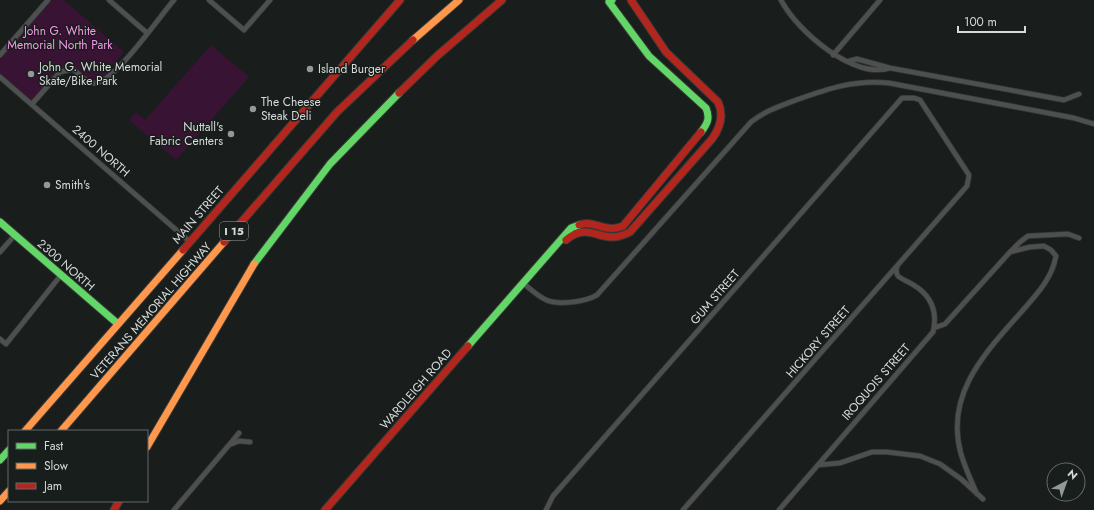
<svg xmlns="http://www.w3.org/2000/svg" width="1094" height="510" font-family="Jost,sans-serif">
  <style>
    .green { fill: #391334 }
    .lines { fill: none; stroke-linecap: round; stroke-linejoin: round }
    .street-casing { stroke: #363937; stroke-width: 6 }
    .fast-casing { stroke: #363937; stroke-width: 9 }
    .slow-casing { stroke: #363937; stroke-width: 9 }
    .jam-casing { stroke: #363937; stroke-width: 9 }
    .street { stroke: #4e504f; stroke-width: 4.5 }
    .fast { stroke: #63d668; stroke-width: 7 }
    .slow { stroke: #ff974d; stroke-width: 7 }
    .jam { stroke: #b3261e; stroke-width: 7 }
    .poi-dot { fill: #949896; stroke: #181e1c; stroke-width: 1.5 }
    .labels { text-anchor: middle; stroke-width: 3; stroke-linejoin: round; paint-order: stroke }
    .shield { fill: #181e1c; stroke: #9da2a0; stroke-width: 1 }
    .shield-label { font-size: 11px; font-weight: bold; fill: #d6dad9 }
    .park-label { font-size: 12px; fill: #f797e8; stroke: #181e1c }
    .poi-label { font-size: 12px; fill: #d6dad9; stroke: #181e1c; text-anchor: start }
    .street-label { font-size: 12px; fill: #d6dad9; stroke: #181e1c }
  </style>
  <rect width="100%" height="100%" fill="#191d1b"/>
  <path class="green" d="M 52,0 L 64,0 L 124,52 L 110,68 L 112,70 C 96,89 89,79 73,67 L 59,70 L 31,101 L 0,74 L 0,59 Z
    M 211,45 L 249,77 L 176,160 L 129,120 L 136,112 L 145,120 Z"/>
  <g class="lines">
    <defs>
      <path id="street" d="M 109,0 L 147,33
        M 209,0 L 244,30 L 270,0
        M 781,0 C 797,31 854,80 890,68
        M 0,55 L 48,0
        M 833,55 L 880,0
        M 849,61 L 857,59 L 890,68 L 1064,100 L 1079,94
        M 0,77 L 189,241
        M 32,104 L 60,72 L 73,69 C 79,74 88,85 96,83 C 115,81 160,16 174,0
        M 0,252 L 15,235
        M 1010,252 L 1020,242 L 1028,236 L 1068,234 L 1079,238
        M 523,283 C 542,299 547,305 573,302 C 581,301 589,300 597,295 L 751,122 C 765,111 780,106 796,100 C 827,89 855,79 889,83 L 1074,118 L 1094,124
        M 934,328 L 945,324 L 1010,252 L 1030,247 L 1044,246 L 1051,250 L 1056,256 C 1052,278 1038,293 1023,310 C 987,351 944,393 961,454 C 965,467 971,481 977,494
        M 0,339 L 6,344 L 61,275
        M 230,444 L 239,433
        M 818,465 L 840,463 L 872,452 L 887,452 L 920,456 L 940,464 L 961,479 L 983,499
        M 174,510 L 229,445 L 239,441 L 250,442
        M 546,510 L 553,496 L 902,98 L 914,98 L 920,100 L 969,175 L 967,186 L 683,510
        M 779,510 L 933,332 C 938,311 931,295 912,284 C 909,282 901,279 898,276 C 896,273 896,270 897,267"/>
      <path id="fast" d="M 612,0 L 609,2 L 649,56 L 706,108 C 710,118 708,123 701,132
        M 0,222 L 118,324
        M 254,264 L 330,164 L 399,93
        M 468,346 L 571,228 L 579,225
        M 0,460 L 9,450"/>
      <path id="slow" d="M 413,40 L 459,0
        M 25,431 L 183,250
        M 61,431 L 224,242
        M 147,447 L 254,264
        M 0,501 L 9,491"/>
      <path id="jam" d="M 399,93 L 437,56 L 502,0
        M 579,225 C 594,219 605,234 623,226 L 701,132
        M 566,240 C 592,219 600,248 630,232 L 712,139 C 720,128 724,115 718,102 L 666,52 L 631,0
        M 224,242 L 337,112 L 413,40
        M 183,250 L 400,0
        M 114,510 L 119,501
        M 325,510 L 468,346"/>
    </defs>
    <use href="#street" class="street-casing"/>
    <use href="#fast" class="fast-casing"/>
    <use href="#slow" class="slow-casing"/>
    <use href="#jam" class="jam-casing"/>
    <use href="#street" class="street"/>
    <use href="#fast" class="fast"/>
    <use href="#slow" class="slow"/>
    <use href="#jam" class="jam"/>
  </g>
  <g class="poi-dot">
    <circle cx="310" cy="69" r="4"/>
    <circle cx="31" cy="74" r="4"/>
    <circle cx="253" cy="109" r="4"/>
    <circle cx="231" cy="134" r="4"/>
    <circle cx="47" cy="185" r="4"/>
  </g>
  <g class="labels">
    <rect class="shield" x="220" y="222" width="28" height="18" rx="3"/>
    <g class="shield-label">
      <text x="234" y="235">I 15</text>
    </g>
    <g class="park-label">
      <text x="60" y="35">John G. White<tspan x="60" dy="14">Memorial North Park</tspan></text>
    </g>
    <g class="poi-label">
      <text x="39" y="71">John G. White Memorial<tspan x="39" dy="14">Skate/Bike Park</tspan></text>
      <text x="318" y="73">Island Burger</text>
      <text x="261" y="106">The Cheese<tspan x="261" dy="14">Steak Deli</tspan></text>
      <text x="223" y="131" text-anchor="end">Nuttall's<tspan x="223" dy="14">Fabric Centers</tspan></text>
      <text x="55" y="189">Smith's</text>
    </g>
    <g class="street-label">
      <text transform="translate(101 151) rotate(41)" y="4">2400 NORTH</text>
      <text transform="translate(198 215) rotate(-49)" y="4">MAIN STREET</text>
      <text transform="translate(66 265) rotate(41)" y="4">2300 NORTH</text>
      <text transform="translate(715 297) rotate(-49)" y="4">GUM STREET</text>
      <text transform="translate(151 311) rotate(-49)" y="4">VETERANS MEMORIAL HIGHWAY</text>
      <text transform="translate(818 342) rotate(-49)" y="4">HICKORY STREET</text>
      <text transform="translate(876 382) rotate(-49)" y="4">IROQUOIS STREET</text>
      <text transform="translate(416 389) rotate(-49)" y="4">WARDLEIGH ROAD</text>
    </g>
  </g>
  <rect x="8" y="430" width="140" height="72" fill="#181e1c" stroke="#646968"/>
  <rect x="16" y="443" width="20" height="6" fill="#63d668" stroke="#646968"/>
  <text x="44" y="450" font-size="12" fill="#d6dad9">Fast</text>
  <rect x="16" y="463" width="20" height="6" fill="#ff974d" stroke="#646968"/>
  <text x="44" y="470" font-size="12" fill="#d6dad9">Slow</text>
  <rect x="16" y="483" width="20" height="6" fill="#b3261e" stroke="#646968"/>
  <text x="44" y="490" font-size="12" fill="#d6dad9">Jam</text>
  <g transform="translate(1066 482) rotate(41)"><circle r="19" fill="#181e1c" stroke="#646968"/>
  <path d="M0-3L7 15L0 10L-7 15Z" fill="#949896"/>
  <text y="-6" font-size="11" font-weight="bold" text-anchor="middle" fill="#d6dad9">N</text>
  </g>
  <path d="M958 26v6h67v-6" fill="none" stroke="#d6dad9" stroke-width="2"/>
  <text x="964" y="26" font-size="12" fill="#d6dad9" stroke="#181e1c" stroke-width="3" paint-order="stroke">100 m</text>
</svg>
